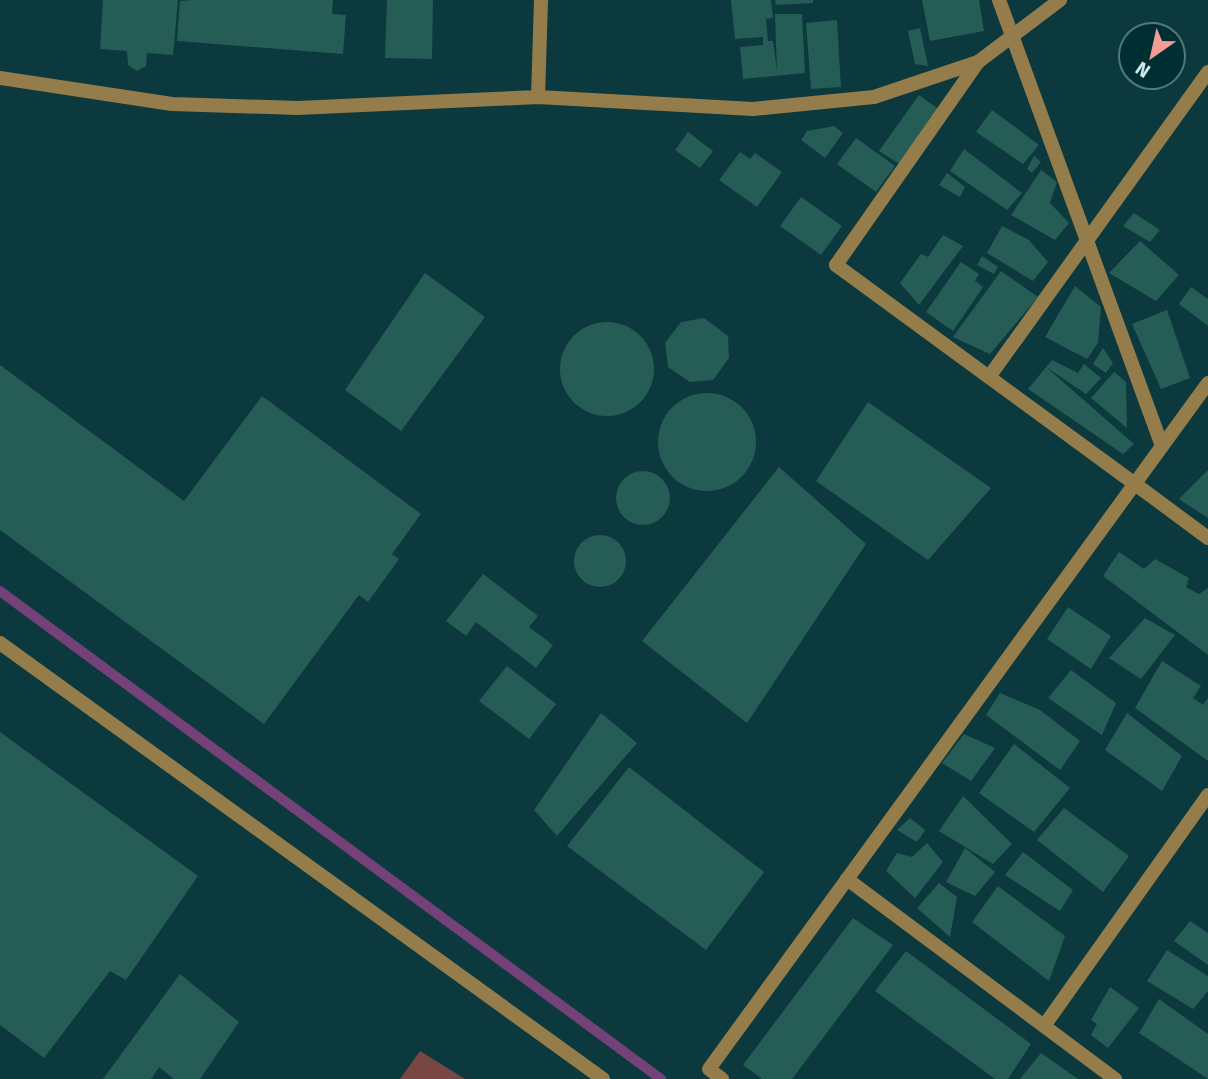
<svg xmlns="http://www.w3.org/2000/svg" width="1208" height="1079" font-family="'Fira Sans',sans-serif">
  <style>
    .green { fill: #784743 }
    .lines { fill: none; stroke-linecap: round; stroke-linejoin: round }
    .stream { stroke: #744278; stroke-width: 10 }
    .building { fill: #255c55 }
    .lane { stroke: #957d4b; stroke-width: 14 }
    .street { stroke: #957d4b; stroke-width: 14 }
  </style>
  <rect width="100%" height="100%" fill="#0c393d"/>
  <path class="green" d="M 420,1051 L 465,1079 L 400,1079 Z"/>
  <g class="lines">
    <path class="stream" d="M 0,591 L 661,1079"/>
  </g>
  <path class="building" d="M 103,0 L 178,0 L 173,55 L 147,53 L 146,66 L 137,71 L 128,65 L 127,51 L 100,49 Z
    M 193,0 L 333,0 L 332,14 L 346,15 L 343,54 L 177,41 L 180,1 Z
    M 387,0 L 433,0 L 432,59 L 385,58 Z
    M 731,0 L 771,0 L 773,18 L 766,19 L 768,41 L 773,41 L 777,71 L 775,14 L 802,14 L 805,73 L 743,79 L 740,47 L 763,45 L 763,37 L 735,39 Z
    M 775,0 L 813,0 L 813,3 L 776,5 Z
    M 922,0 L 979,0 L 984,31 L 930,41 Z
    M 837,20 L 841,87 L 811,89 L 806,23 Z
    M 920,28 L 928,66 L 915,64 L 908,31 Z
    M 919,95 L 940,110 L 901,165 L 879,151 Z
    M 992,110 L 1039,145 L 1023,164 L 976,132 Z
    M 834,126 L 843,133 L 825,158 L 801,140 L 807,131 Z
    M 688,132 L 713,151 L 700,168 L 675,150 Z
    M 856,138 L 895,166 L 876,192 L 837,164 Z
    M 964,149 L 1022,193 L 1007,210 L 950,171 Z
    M 740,152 L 750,159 L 755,153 L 782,172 L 757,207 L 719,180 Z
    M 1034,156 L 1041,162 L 1032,173 L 1027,169 Z
    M 1041,170 L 1057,182 L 1050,203 L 1069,223 L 1055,240 L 1011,215 Z
    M 947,173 L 965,187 L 960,197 L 939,185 Z
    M 801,197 L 842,226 L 821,255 L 780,226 Z
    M 1134,213 L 1160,230 L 1150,242 L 1123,226 Z
    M 1002,226 L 1029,240 L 1048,262 L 1033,281 L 987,253 Z
    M 943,235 L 963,246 L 919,305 L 900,283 L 921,254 L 928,257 Z
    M 1140,241 L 1179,275 L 1156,301 L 1109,273 Z
    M 982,256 L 998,267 L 994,274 L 977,265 Z
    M 961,262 L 979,274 L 975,281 L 983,287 L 953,331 L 926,312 Z
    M 1001,271 L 1038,297 L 990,354 L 953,337 Z
    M 425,273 L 485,317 L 401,431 L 345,390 Z
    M 1075,286 L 1101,307 L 1098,343 L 1087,359 L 1045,337 Z
    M 1191,287 L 1208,299 L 1208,326 L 1179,304 Z
    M 1167,310 L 1190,378 L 1161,389 L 1132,324 Z
    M 704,318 L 728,336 L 729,358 L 713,380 L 690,382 L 668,367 L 665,343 L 681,322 Z
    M560 369a47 47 0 1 1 94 0a47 47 0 1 1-94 0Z
    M 1103,348 L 1113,363 L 1106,373 L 1093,364 Z
    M 1052,360 L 1078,373 L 1084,364 L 1101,378 L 1086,394 L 1046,367 L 1134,444 L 1123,454 L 1028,389 Z
    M 0,365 L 184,501 L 262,396 L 421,514 L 392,554 L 399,559 L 368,602 L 359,595 L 264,724 L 0,530 Z
    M 1114,372 L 1126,382 L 1127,428 L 1091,398 Z
    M658 442a49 49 0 1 1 98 0a49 49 0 1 1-98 0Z
    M 868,402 L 991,488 L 928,560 L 816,481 Z
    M 779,467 L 866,544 L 747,723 L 642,641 Z
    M 1208,470 L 1208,518 L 1179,499 Z
    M616 498a27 27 0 1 1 54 0a27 27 0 1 1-54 0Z
    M574 561a26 26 0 1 1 52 0a26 26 0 1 1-52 0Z
    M 1119,552 L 1144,569 L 1155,559 L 1189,578 L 1186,587 L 1199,594 L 1208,588 L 1208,655 L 1103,576 Z
    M 483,574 L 538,616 L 529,627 L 553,645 L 536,668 L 476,622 L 466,636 L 446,621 Z
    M 1068,607 L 1111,636 L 1091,669 L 1047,639 Z
    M 1145,618 L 1175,635 L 1141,679 L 1109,658 Z
    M 1162,661 L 1201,686 L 1193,698 L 1203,705 L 1208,698 L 1208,761 L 1135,708 Z
    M 507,666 L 556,704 L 529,739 L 479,701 Z
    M 1071,670 L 1116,703 L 1102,735 L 1048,698 Z
    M 1000,693 L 1040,710 L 1080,741 L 1060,770 L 986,715 Z
    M 601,713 L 637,743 L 557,836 L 534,810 Z
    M 1127,713 L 1182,756 L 1162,791 L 1105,750 Z
    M 0,732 L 198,876 L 126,980 L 110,971 L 44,1058 L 0,1025 Z
    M 964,734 L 995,748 L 971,781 L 942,763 Z
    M 1014,744 L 1070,788 L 1034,832 L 979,793 Z
    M 629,767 L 764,872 L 706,950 L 567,846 Z
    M 963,796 L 1012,844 L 993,864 L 939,831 Z
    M 1064,808 L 1129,856 L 1103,892 L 1037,840 Z
    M 910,818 L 925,830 L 917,842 L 897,830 Z
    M 927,843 L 943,862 L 915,898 L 886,871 L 897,853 L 912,857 Z
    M 965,848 L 995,872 L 975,896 L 946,882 Z
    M 1023,852 L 1073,890 L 1060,911 L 1005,875 Z
    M 939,883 L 957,897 L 950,937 L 917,908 Z
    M 998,886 L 1065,936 L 1049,981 L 972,922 Z
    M 853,918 L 893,945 L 792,1079 L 762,1079 L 743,1065 Z
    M 1190,921 L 1208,933 L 1208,965 L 1174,941 Z
    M 1167,950 L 1208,976 L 1208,991 L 1193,1009 L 1147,981 Z
    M 906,951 L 1031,1044 L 1008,1079 L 995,1079 L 875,991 Z
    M 180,974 L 239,1022 L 200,1079 L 174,1079 L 159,1067 L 151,1079 L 103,1079 Z
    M 1110,987 L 1139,1008 L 1108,1048 L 1091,1035 L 1097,1024 L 1091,1020 Z
    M 1159,999 L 1208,1034 L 1208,1079 L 1139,1033 Z
    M 1041,1053 L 1078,1079 L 1020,1079 Z"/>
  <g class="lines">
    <path class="lane" d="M 999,0 L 1162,446
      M 836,265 L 978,62
      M 989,377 L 1208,72
      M 1135,484 L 1208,538
      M 847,879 L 1115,1079
      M 1044,1026 L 1208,795"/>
    <path class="street" d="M 0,78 L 172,104 L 298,108 L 538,97 L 753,109 L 874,97 L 978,62 L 1060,0
      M 538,97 L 541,0
      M 836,265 L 1135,484
      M 0,643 L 603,1079
      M 722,1079 L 709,1069 L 1208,383"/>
  </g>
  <g transform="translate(1152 56) rotate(214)"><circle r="33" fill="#002f33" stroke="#52797d" stroke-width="2"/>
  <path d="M0-5L12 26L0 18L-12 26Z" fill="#f59c95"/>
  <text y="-10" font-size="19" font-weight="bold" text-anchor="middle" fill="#cce8eb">N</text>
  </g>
</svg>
